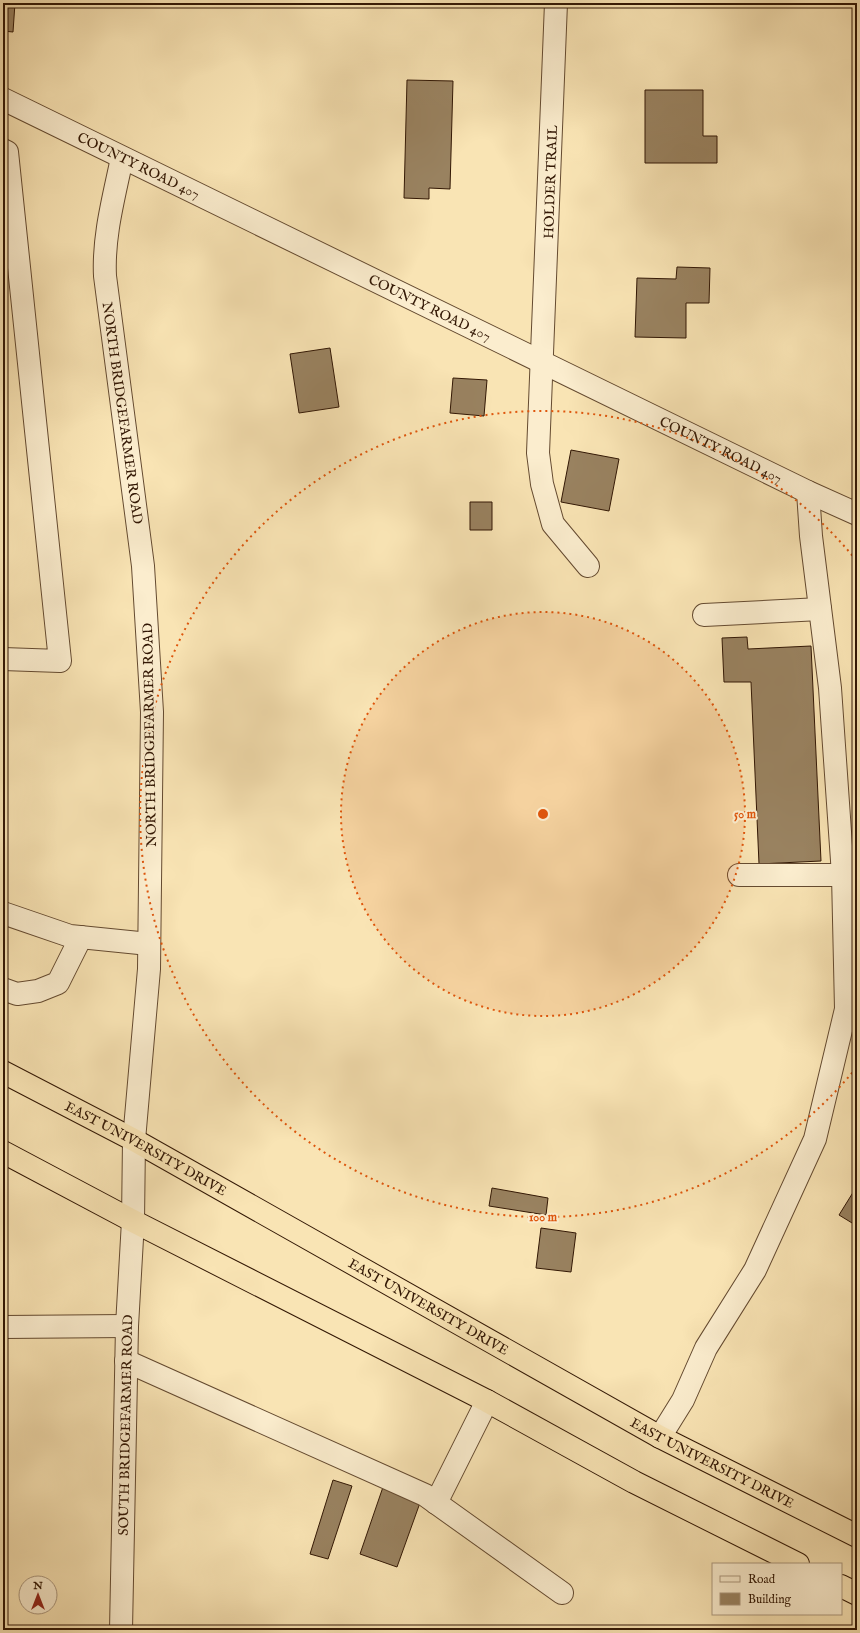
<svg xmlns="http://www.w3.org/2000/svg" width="860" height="1633" font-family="'IM FELL English',serif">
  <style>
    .building { fill: #998260; stroke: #321704 }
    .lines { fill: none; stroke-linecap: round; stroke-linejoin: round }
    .minor-casing { stroke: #644a30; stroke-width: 24 }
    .highway-casing { stroke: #321704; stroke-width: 24 }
    .minor { stroke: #fbedce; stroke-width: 22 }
    .highway { stroke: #f9e4b4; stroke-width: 22 }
    .ring { fill: none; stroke: #df560c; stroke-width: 2; stroke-dasharray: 2 4 }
    .labels { text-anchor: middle; stroke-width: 4; stroke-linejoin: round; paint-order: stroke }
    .street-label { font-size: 14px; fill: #321704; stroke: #fbedce }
    .centre { fill: #df560c; stroke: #fbedce; stroke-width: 2 }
    .ring-label { font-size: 12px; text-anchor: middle; font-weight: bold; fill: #df560c; stroke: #fbedce; stroke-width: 4; stroke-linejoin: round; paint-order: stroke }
  </style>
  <rect width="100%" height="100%" fill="#f9e4b4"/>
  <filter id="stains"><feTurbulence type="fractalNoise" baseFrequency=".005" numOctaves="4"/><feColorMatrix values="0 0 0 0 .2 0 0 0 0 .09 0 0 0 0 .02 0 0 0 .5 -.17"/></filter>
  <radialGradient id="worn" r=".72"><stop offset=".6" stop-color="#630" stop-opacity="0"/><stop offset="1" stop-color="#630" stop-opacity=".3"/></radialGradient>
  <path class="building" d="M 3,3 L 15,3 L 13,32 L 3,31 Z
    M 407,80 L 453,81 L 450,189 L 429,188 L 429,199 L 404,198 Z
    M 645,90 L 703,90 L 703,136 L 717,136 L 717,163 L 645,163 Z
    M 677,267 L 710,268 L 709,303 L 686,303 L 686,338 L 635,337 L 637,278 L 676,279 Z
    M 330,348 L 339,407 L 299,413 L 290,354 Z
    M 453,378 L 487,380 L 484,416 L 450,413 Z
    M 571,450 L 619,459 L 609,511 L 561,502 Z
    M 470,502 L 492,502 L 492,530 L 470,530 Z
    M 747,637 L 748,649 L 811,646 L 821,861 L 759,864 L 751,682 L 724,682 L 722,638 Z
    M 857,1186 L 857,1226 L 839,1215 Z
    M 492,1188 L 548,1198 L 546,1215 L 489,1206 Z
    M 541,1228 L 576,1233 L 571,1272 L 536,1268 Z
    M 333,1480 L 352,1486 L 328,1559 L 310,1554 Z
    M 383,1487 L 421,1500 L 397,1567 L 360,1554 Z"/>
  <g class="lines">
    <defs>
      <g id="minor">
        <path d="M 556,3 L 538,453 L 542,484 L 553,524 L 588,566"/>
        <path id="s1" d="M 3,99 L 808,492 L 857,514"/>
        <path d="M 3,150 L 7,152 L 60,661 L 3,659"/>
        <path d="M 704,615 L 820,609"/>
        <path d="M 739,875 L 843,875"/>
        <path d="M 3,913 L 70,936 L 149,944"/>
        <path d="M 3,989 L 17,994 L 38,991 L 58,983 L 81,937"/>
        <path d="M 3,1327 L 127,1326"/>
        <path d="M 126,1361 L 425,1495 L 562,1593"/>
        <path d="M 660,1437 L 683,1400 L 706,1348 L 755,1270 L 815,1139 L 846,1009 L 843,875 L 830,688 L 811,536 L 808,492"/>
        <path d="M 436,1503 L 487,1401"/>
        <path id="s2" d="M 121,1630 L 127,1326 L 133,1221 L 134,1140 L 149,969 L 152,712 L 143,566 L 105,276 C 103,236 114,197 122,158"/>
      </g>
      <g id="highway">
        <path id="s3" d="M 3,1072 L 134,1140 L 660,1437 L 857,1536"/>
        <path d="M 3,1152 L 133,1221 L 487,1401 L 634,1482 L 798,1564"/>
        <path d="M 841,1586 L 857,1594"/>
      </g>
    </defs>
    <use href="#minor" class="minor-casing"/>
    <use href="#highway" class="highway-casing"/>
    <use href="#minor" class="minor"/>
    <use href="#highway" class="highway"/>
  </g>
  <circle cx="543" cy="814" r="202" fill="#df560c" fill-opacity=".12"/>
  <g class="ring">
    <circle cx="543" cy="814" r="202"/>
    <path d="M856 1068A403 403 0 1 1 856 560"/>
  </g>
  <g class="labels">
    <g class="street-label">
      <text dy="5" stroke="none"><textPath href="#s1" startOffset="151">COUNTY ROAD 407</textPath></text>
      <text transform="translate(550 182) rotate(-88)" y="5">HOLDER TRAIL</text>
      <text dy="5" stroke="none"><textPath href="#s1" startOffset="475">COUNTY ROAD 407</textPath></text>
      <text transform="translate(123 413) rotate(82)" y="5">NORTH BRIDGEFARMER ROAD</text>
      <text dy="5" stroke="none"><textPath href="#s1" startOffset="799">COUNTY ROAD 407</textPath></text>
      <text transform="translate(149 735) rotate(-91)" y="5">NORTH BRIDGEFARMER ROAD</text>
      <text dy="5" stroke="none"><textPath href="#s3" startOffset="162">EAST UNIVERSITY DRIVE</textPath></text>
      <text dy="5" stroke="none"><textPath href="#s3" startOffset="486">EAST UNIVERSITY DRIVE</textPath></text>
      <text dy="5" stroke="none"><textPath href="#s2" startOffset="205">SOUTH BRIDGEFARMER ROAD</textPath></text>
      <text dy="5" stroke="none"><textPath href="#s3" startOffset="810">EAST UNIVERSITY DRIVE</textPath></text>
    </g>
  </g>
  <circle cx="543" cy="814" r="6" class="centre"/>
  <g class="ring-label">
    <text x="745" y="818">50 m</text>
    <text x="543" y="1221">100 m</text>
  </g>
  <rect width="860" height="1633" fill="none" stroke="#f9e4b4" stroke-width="16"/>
  <rect x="4" y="4" width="852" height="1625" fill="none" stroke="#321704" stroke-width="2"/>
  <rect x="8" y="8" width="844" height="1617" fill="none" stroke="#321704"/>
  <rect x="712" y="1563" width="130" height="52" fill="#fbedce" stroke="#ab977d"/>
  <rect x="720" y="1576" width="20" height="6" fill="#fbedce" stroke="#ab977d"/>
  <text x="748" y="1583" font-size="12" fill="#321704">Road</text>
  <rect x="720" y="1593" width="20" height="12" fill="#998260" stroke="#ab977d"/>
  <text x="748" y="1603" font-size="12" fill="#321704">Building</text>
  <g transform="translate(38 1595)"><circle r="19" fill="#fbedce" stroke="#ab977d"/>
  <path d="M0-3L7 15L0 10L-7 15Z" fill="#8f2418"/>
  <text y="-6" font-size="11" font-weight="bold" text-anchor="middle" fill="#321704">N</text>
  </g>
  <rect width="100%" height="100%" filter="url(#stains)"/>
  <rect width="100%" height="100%" fill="url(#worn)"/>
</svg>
